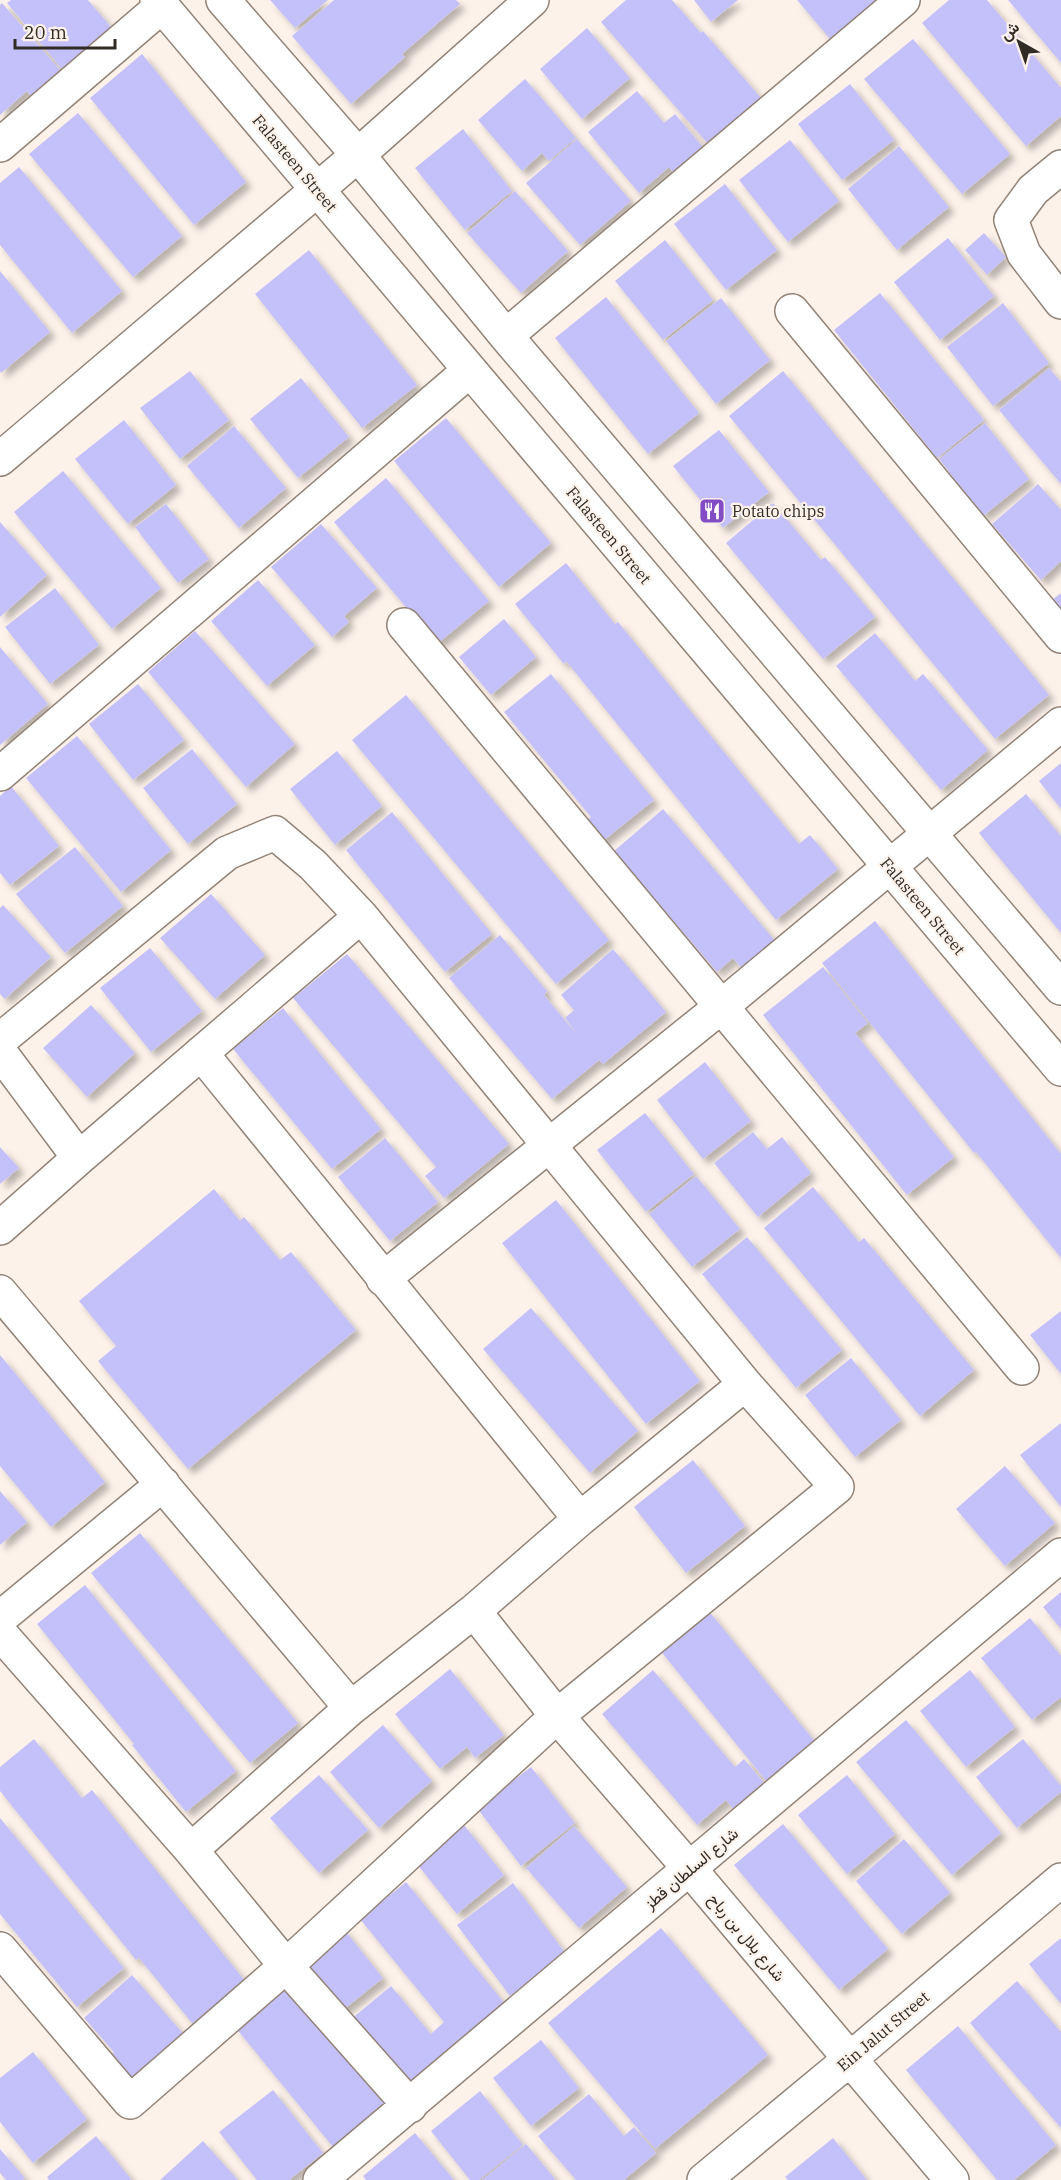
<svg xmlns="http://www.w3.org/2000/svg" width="1061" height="2180" font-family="'IBM Plex Serif',Vazirmatn,serif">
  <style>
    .building { fill: #c4c0fa; filter: url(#shadow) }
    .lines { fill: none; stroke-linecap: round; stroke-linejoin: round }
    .minor-casing { stroke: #938376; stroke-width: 36 }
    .minor { stroke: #fff; stroke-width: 33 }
    .labels { text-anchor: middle; stroke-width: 4.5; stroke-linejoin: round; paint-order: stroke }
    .street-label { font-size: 16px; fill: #312b25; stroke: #fdf2ea }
    .poi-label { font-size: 16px; fill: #312b25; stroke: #fdf2ea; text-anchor: start }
  </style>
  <defs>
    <filter id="shadow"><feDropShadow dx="5.5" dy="5.5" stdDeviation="3" flood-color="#0004"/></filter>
  </defs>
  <rect width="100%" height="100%" fill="#fdf2ea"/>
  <path class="building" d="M 11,0 L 88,0 L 112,28 L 62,69 L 7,3 Z
    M 270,0 L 328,0 L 295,28 Z
    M 334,0 L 456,0 L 460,4 L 402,54 L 405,57 L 351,104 L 292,36 Z
    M 626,0 L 672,0 L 701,33 L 703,31 L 762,99 L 709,145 L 601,22 Z
    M 694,0 L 738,0 L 711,22 Z
    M 797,0 L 876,0 L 830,39 Z
    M 949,0 L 987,0 L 1061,88 L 1061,116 L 1026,146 L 922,23 Z
    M 1008,0 L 1061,0 L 1061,63 Z
    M 2,3 L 60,70 L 31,96 L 27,91 L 0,115 L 0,5 Z
    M 587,28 L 630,78 L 582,119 L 540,69 Z
    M 913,39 L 1010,154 L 962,194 L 864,79 Z
    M 142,54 L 246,182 L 194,225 L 90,98 Z
    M 525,79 L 576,138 L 549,161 L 542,153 L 522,171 L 478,120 Z
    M 850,84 L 894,140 L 842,180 L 798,124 Z
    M 637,91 L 664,123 L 675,114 L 707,152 L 678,178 L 669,167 L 639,193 L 588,132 Z
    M 78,113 L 182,236 L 133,277 L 29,154 Z
    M 463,129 L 512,191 L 465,230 L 415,168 Z
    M 577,139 L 631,201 L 580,245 L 526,183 Z
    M 790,140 L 839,201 L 788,242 L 739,180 Z
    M 899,146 L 949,207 L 897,250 L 848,189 Z
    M 19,167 L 122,291 L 72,333 L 0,245 L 0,183 Z
    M 725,184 L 777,250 L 726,290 L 674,224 Z
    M 515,191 L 568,251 L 521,293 L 467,233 Z
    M 984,233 L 1006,257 L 987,275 L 965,250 Z
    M 948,238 L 994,296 L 940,340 L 894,282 Z
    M 665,240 L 713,300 L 663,340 L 615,281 Z
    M 309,250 L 417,385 L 362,428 L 255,294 Z
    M 0,271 L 50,332 L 1,373 L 0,371 Z
    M 880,293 L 984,420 L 937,458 L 834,330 Z
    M 606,297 L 699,413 L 648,454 L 555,338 Z
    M 721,298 L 770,360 L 716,404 L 666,341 Z
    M 1003,303 L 1049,363 L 993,406 L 947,347 Z
    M 1049,368 L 1061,382 L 1061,484 L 999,410 Z
    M 190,371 L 229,420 L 180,459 L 140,408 Z
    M 783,371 L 1049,695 L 995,739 L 729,416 Z
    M 301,378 L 349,437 L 298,478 L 250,419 Z
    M 446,418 L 551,543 L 499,587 L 394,461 Z
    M 124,420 L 176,485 L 128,524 L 75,459 Z
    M 985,423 L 1029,479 L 983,516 L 939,459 Z
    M 234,426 L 286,488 L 239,528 L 187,466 Z
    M 719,430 L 769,492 L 723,528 L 673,466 Z
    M 63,471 L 161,588 L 112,629 L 14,512 Z
    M 386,478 L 489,601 L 437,644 L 334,522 Z
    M 1038,484 L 1061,510 L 1061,561 L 1041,580 L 992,524 Z
    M 773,503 L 821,560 L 825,557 L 875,617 L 823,659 L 726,543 Z
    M 166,504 L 209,559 L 178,583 L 135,527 Z
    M 0,522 L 47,575 L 0,617 Z
    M 321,524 L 377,588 L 344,616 L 349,622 L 332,637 L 271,567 Z
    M 566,563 L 615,624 L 618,622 L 799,844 L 810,835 L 838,869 L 776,920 L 566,661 L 564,664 L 515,604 Z
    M 258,580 L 315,645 L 267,686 L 211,621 Z
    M 55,588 L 99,645 L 50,684 L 5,627 Z
    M 1061,593 L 1061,610 L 1052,600 Z
    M 504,619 L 536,657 L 491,695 L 459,657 Z
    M 195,631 L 295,744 L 246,787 L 148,672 Z
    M 875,633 L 915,681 L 923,674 L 988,750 L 941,790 L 836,666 Z
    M 0,647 L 48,704 L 0,745 Z
    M 551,674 L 654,800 L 598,845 L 581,824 L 591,817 L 504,712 Z
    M 138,684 L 184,740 L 133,780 L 89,724 Z
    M 406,695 L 609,940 L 556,984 L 352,740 Z
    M 77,736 L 171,850 L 121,892 L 26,778 Z
    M 192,749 L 237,804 L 188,844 L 143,788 Z
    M 337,751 L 382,806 L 335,845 L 290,789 Z
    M 1061,763 L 1061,809 L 1039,781 Z
    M 11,786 L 59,846 L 10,885 L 0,873 L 0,796 Z
    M 1026,794 L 1061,836 L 1061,933 L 979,833 Z
    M 663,809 L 777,943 L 744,971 L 733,958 L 717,972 L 614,851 Z
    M 392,812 L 492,934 L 445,972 L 346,850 Z
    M 75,847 L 123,906 L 65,953 L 16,894 Z
    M 211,894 L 265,955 L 215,999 L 160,938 Z
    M 3,905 L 51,957 L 5,999 L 0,994 L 0,908 Z
    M 875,921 L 1061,1154 L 1061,1258 L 976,1152 L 974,1153 L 822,963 Z
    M 500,935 L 547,991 L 544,995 L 579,1037 L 565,1018 L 574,1010 L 561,995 L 613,949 L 666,1012 L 603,1064 L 599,1060 L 552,1099 L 449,978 Z
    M 150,948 L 202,1011 L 151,1052 L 100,988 Z
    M 347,954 L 509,1144 L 444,1198 L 425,1176 L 436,1167 L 293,998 Z
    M 823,967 L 868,1023 L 855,1033 L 954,1157 L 907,1195 L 763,1015 Z
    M 91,1005 L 135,1053 L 87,1097 L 43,1048 Z
    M 283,1008 L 381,1129 L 332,1169 L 233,1049 Z
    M 705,1062 L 751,1121 L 703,1159 L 657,1100 Z
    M 645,1113 L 694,1174 L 646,1212 L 597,1150 Z
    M 753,1132 L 767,1149 L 782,1137 L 811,1173 L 758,1217 L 714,1163 Z
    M 385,1138 L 438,1202 L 390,1241 L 338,1177 Z
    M 0,1147 L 19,1168 L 0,1184 Z
    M 696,1176 L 740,1229 L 692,1267 L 649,1214 Z
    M 813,1187 L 859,1242 L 864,1238 L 974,1370 L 920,1416 L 764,1228 Z
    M 214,1189 L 240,1221 L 244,1217 L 280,1260 L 291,1252 L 356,1330 L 188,1469 L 98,1361 L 116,1346 L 79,1301 Z
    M 556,1200 L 700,1381 L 646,1424 L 502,1243 Z
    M 747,1237 L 842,1350 L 796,1388 L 702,1274 Z
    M 531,1308 L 638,1431 L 590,1473 L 483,1349 Z
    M 1061,1311 L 1061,1374 L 1030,1335 Z
    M 0,1355 L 105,1482 L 51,1527 L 0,1466 Z
    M 851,1358 L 901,1420 L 855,1457 L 805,1395 Z
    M 1061,1423 L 1061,1507 L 1020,1455 Z
    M 693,1460 L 745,1526 L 686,1573 L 634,1507 Z
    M 1005,1466 L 1055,1523 L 1005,1566 L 956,1509 Z
    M 0,1491 L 27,1522 L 0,1545 Z
    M 140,1533 L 298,1723 L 250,1763 L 91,1573 Z
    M 85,1585 L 236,1771 L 186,1812 L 132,1745 L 134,1744 L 37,1624 Z
    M 1061,1592 L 1061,1629 L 1043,1607 Z
    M 708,1610 L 816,1743 L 767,1782 L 659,1649 Z
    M 1030,1618 L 1061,1656 L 1061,1697 L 1032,1720 L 981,1658 Z
    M 450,1669 L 504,1735 L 475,1758 L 467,1747 L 440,1769 L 395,1714 Z
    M 653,1670 L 735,1767 L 744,1759 L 765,1784 L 734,1810 L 726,1800 L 697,1825 L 602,1714 Z
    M 970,1670 L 1015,1727 L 966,1767 L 920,1711 Z
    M 906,1720 L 1001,1833 L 952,1875 L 856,1762 Z
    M 383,1725 L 432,1781 L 379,1828 L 330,1772 Z
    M 34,1739 L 82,1798 L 92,1790 L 249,1986 L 196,2028 L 139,1958 L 136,1960 L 0,1791 L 0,1767 Z
    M 1023,1739 L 1061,1786 L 1061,1792 L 1017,1828 L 976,1777 Z
    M 531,1767 L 575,1823 L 521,1866 L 477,1808 Z
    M 319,1775 L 368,1830 L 319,1873 L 270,1818 Z
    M 847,1775 L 895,1834 L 847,1874 L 798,1815 Z
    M 0,1818 L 124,1968 L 77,2007 L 0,1914 Z
    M 783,1824 L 888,1949 L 839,1990 L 734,1865 Z
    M 464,1825 L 504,1875 L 457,1914 L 417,1864 Z
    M 574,1826 L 627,1887 L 579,1928 L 526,1868 Z
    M 904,1839 L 950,1893 L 902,1934 L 856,1881 Z
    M 406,1882 L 506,2005 L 333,2147 L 235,2027 L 291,1981 L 333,2034 L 391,1986 L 431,2034 L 444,2022 L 360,1919 Z
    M 513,1883 L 566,1954 L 510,1996 L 457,1925 Z
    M 343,1928 L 383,1978 L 333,2018 L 293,1968 Z
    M 661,1928 L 768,2055 L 655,2149 L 548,2023 Z
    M 1061,1938 L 1061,2004 L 1029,1964 Z
    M 132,1975 L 188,2039 L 132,2089 L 105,2059 L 114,2052 L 84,2018 Z
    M 1017,1981 L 1061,2032 L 1061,2128 L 970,2023 Z
    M 958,2026 L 1056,2145 L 1014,2180 L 997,2180 L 906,2070 Z
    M 541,2040 L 579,2088 L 531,2126 L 493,2078 Z
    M 33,2052 L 87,2119 L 33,2163 L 0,2122 L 0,2078 Z
    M 273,2090 L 323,2153 L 289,2180 L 257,2180 L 219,2132 Z
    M 480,2091 L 523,2145 L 479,2180 L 470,2180 L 431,2131 Z
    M 589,2094 L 624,2136 L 634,2127 L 656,2153 L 624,2180 L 576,2180 L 538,2136 Z
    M 415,2133 L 454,2180 L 366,2180 L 363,2176 Z
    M 96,2136 L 132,2180 L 49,2180 L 47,2177 Z
    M 833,2138 L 867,2180 L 788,2180 L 785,2177 Z
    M 203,2141 L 238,2180 L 160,2180 Z
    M 526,2144 L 556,2180 L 482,2180 Z
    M 0,2149 L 25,2178 L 22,2180 L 6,2180 L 0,2173 Z"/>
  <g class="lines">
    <defs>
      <path id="minor" d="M 157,0 L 1061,1069
        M 223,0 L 358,155 L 506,336 L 1061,988
        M 0,145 L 162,6
        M 1061,167 L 1033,190 L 1011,220 L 1024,254 L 1061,302
        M 792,311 L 1061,636
        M 506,336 L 903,0
        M 0,459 L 358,155 L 532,0
        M 404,625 L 1022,1368
        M 0,774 L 470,370
        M 0,1040 L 227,853 L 275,833 L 313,865 L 361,916 L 745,1384 L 837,1487 L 557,1716 L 286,1966 L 130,2102 L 0,1949
        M 0,1052 L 79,1158
        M 201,1053 L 580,1519
        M 0,1228 L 79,1158 L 361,916
        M 383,1279 L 722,1006 L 1061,724
        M 0,1292 L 351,1708
        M 474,1611 L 557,1716 L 689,1868 L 952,2180
        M 0,1618 L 163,1484
        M 0,1633 L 191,1850 L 286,1966 L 410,2106
        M 191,1850 L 351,1708 L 474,1611 L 580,1519 L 745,1384
        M 320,2180 L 1061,1555
        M 704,2180 L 850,2059 L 1061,1880"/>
    </defs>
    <use href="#minor" class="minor-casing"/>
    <use href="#minor" class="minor"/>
  </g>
  <defs>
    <symbol id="restaurant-square" viewBox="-11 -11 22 22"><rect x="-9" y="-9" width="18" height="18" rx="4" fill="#824dc4" stroke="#fdf2ea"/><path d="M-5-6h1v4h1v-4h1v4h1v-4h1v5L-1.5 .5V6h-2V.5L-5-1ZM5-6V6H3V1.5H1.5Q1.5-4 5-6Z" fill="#fff"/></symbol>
  </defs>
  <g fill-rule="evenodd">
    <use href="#restaurant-square" x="697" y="496" width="30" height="30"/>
  </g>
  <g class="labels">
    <g class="street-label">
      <text transform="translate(295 163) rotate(50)" y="6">Falasteen Street</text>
      <text transform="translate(609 535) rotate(50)" y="6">Falasteen Street</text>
      <text transform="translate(923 906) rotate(50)" y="6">Falasteen Street</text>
      <text transform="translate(691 1868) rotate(-40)" y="6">شارع السلطان قطز</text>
      <text transform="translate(747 1937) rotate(50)" y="6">شارع بلال بن رباح</text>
      <text transform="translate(883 2031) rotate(-40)" y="6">Ein Jalut Street</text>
    </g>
    <g class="poi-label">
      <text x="732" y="517">Potato chips</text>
    </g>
  </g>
  <g transform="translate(1019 42) rotate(320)" stroke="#fdf2ea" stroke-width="4.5" paint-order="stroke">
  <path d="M0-4.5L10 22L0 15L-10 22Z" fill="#312b25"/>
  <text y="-9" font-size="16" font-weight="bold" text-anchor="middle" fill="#312b25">ش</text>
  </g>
  <path d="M15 39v9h100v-9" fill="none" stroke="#312b25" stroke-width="3"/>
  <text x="24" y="39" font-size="18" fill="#312b25" stroke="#fdf2ea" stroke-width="4.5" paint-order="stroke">20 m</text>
</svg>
